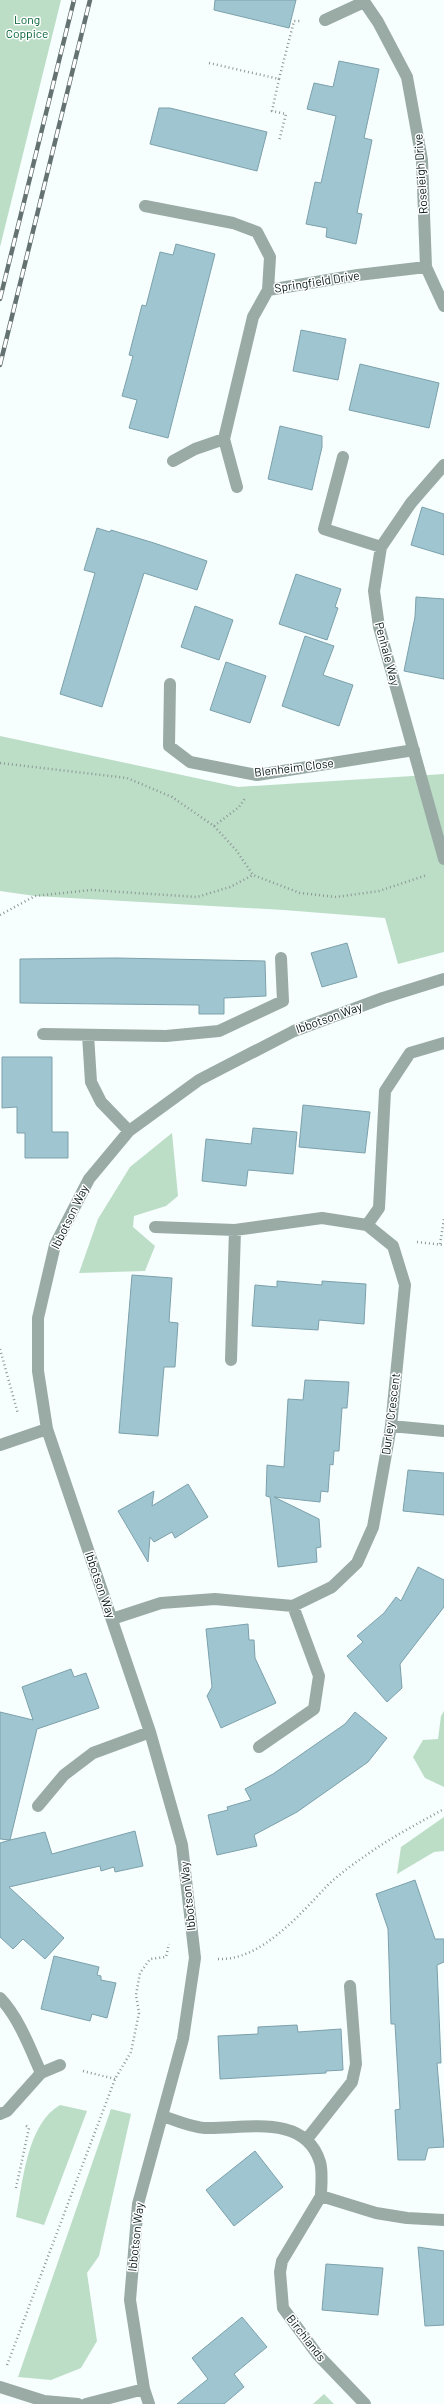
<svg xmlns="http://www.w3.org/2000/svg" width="444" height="2404" font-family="Barlow,sans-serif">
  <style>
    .green { fill: #bcdec7 }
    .building { fill: #9fc5d0; stroke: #7ca1ab }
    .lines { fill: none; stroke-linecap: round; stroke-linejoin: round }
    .path { stroke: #8c9797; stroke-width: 2.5; stroke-dasharray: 1 3; stroke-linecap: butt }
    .minor { stroke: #9aaaa5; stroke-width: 12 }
    .rail-casing { stroke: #657272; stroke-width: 4.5 }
    .rail { stroke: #fff; stroke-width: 3; stroke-dasharray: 9; stroke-linecap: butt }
    .labels { text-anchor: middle; stroke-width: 3; stroke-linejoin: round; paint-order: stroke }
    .park-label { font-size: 12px; fill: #005e34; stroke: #fff }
    .street-label { font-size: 12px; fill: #091919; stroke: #fff }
  </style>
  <rect width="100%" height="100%" fill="#f6fefe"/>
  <path class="green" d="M 0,0 L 61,0 L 0,247 Z
    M 0,736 L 238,787 L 444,774 L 444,952 L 398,964 L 385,918 L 284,910 L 35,896 L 0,891 Z
    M 172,1133 L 178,1196 L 166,1206 L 134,1216 L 133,1227 L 155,1246 L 145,1271 L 79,1273 L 98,1219 L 130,1167 Z
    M 444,1711 L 444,1787 L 425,1778 L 413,1757 L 423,1740 L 438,1739 L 441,1716 Z
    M 444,1817 L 444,1851 L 434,1852 L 397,1874 L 401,1847 Z
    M 60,2105 L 87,2111 L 44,2225 L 16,2217 C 23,2181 27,2124 60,2105 Z
    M 111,2109 L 131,2114 L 99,2256 L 87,2273 L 97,2341 L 81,2368 L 51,2380 L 18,2377 Z
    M 324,2394 L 334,2404 L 313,2404 Z"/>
  <path class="building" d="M 215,0 L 296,0 L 289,28 L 214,10 Z
    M 339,61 L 379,69 L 364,138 L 372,140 L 357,213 L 362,214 L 356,244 L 326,237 L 327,228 L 306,224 L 315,182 L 321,183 L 336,116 L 307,109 L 314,83 L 333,87 Z
    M 159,108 L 170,108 L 267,132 L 257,171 L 150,144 Z
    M 176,244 L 215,254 L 168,438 L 129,428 L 137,400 L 122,396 L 133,356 L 129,355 L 142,305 L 146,306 L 160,252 L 173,255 Z
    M 301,330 L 346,339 L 338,380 L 293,371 Z
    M 360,364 L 439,383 L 429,428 L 349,410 Z
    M 280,426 L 322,436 L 322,447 L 312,490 L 268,479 Z
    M 422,507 L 444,514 L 444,555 L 411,545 Z
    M 97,528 L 110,532 L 111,530 L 154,543 L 207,561 L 197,590 L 144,573 L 102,707 L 60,694 L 95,573 L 84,570 Z
    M 296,574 L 341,589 L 335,607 L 338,608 L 327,640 L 279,624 Z
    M 416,597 L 444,599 L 444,679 L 404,671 L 415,617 Z
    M 195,606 L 233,620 L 219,660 L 181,647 Z
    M 305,636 L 334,646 L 323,675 L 353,685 L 339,726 L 282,706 Z
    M 226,662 L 266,676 L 250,723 L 210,710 Z
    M 347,943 L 357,977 L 322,987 L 311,953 Z
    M 116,958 L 265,961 L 266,996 L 224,998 L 224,1014 L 199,1014 L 199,1005 L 20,1003 L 20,959 Z
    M 2,1057 L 52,1057 L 52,1132 L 68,1132 L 68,1158 L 25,1158 L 25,1133 L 17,1133 L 17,1107 L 2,1108 Z
    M 303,1105 L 370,1112 L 365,1153 L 299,1147 Z
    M 253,1128 L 297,1132 L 293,1174 L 248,1170 L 246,1186 L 202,1181 L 206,1139 L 251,1144 Z
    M 132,1275 L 172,1278 L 169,1322 L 178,1323 L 175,1367 L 164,1367 L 158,1436 L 119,1433 Z
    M 277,1281 L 322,1285 L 322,1281 L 366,1284 L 364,1324 L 319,1320 L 318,1330 L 252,1326 L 255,1285 L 277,1287 Z
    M 305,1380 L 349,1382 L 347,1408 L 342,1408 L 339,1451 L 334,1451 L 333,1465 L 330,1464 L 328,1492 L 321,1491 L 320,1502 L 274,1497 L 319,1519 L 321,1547 L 316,1548 L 317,1562 L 278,1567 L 270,1497 L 266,1496 L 267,1465 L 284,1467 L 288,1399 L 303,1400 Z
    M 408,1470 L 444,1473 L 444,1515 L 403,1511 Z
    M 188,1484 L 208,1517 L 175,1538 L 172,1532 L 154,1542 L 150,1537 L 148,1562 L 118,1511 L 154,1491 L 152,1506 Z
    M 418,1567 L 444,1580 L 444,1607 L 400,1664 L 402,1688 L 387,1702 L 347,1656 L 363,1642 L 357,1636 L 384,1613 L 396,1597 L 401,1601 Z
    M 248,1624 L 249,1640 L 254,1640 L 255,1658 L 276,1703 L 221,1728 L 207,1696 L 212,1687 L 206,1629 Z
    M 71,1669 L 74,1677 L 86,1673 L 99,1708 L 37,1729 L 10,1840 L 45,1832 L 52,1854 L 135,1831 L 143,1866 L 115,1872 L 114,1867 L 101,1871 L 100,1866 L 9,1887 L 64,1938 L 45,1959 L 23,1939 L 13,1949 L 0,1937 L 0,1843 L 10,1840 L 0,1839 L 0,1712 L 33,1720 L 22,1687 Z
    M 355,1712 L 387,1738 L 368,1762 L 297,1812 L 254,1835 L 257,1846 L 217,1855 L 208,1815 L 228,1810 L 227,1807 L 251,1800 L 245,1789 L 273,1774 L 345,1724 Z
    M 415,1880 L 435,1939 L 444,1939 L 444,1962 L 437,1965 L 441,2063 L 437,2063 L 444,2147 L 428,2148 L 425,2160 L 398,2160 L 395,2110 L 400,2109 L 395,2024 L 391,2024 L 388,1929 L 376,1894 Z
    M 54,1956 L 99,1967 L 97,1975 L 101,1976 L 101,1980 L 116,1983 L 107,2018 L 92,2014 L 90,2021 L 41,2009 Z
    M 297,2025 L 298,2032 L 341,2029 L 343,2070 L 326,2071 L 326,2073 L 220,2079 L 218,2036 L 258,2034 L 258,2027 Z
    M 255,2151 L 283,2187 L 234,2226 L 206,2190 Z
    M 418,2247 L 444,2251 L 444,2325 L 425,2326 Z
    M 326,2264 L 383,2268 L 378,2315 L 322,2310 Z
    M 242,2317 L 267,2347 L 234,2374 L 244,2387 L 224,2404 L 177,2404 L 208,2379 L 192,2358 Z"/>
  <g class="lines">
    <path class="path" d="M 209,63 L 279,79 L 294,21 L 302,21
      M 279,79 L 272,111 L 286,114 L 279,141
      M 0,763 L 127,778 L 172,797 L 214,826 L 236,850 L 253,875 L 300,893 L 336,897 L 379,891 L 427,875
      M 214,826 L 239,807 L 246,797
      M 0,915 L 35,896 L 91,890 L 197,897 L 230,887 L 253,875
      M 417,1242 L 444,1245
      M 440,1244 L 444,1219
      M 0,1349 L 18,1414
      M 218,1959 C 261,1961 300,1914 327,1886 C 338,1875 352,1865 365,1856 C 390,1838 417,1824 444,1809
      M 83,2071 L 115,2079
      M 16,2188 L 29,2128 L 25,2125
      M 7,2365 L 115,2079 L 131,2052 L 139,2013 L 136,1995 L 140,1973 L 150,1959 L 166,1957 L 169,1944"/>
    <path class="minor" d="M 363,0 L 378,22 L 407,77 L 422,160 L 426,267 L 444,306
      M 325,20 L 364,2
      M 145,206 L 233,223 L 257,232 L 270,257 L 268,290
      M 343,457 L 324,529 L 381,547
      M 173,461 L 195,449 L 224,439
      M 444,465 L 411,503 L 381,547 L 374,591 L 379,627 L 444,859
      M 237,487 L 224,439 L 253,317 L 268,290 L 358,275 L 426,267
      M 170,684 L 169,746 L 190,762 L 257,775 L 414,750
      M 43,1034 L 166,1036 L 219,1031 L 283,1001 L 281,958
      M 88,1035 L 91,1082 L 101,1102 L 129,1131
      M 367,1225 L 379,1208 L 385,1091 L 410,1053 L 444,1043
      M 231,1360 L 235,1230
      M 391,1426 L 444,1431
      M 0,1445 L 47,1429
      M 112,1619 L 161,1603 L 215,1599 L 293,1606 L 332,1587 L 357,1563 L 373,1527 L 391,1426 L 405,1285 L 393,1246 L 367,1225 L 322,1218 L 235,1230 L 155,1227
      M 259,1747 L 314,1709 L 319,1676 L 293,1606
      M 38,1806 L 64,1775 L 93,1753 L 150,1732
      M 0,1998 C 19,2018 30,2048 41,2073 L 7,2111 L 0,2114
      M 41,2073 L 60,2065
      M 162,2116 C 176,2120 193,2128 207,2128 C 244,2129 305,2113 320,2162 C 323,2172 321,2186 321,2196
      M 307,2139 L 352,2082 L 356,2064 L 350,1986
      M 0,2387 L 44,2401 L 78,2404
      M 86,2404 L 144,2389
      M 149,2404 L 144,2389 L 130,2300 L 138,2204 L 183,2039 L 195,1958 L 182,1845 L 150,1732 L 47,1429 L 38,1371 L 38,1318 L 55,1245 L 89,1179 L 129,1131 L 199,1080 L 294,1031 L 383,998 L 444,979
      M 365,2404 L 317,2354 L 283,2308 L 280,2272 L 282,2261 L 321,2196 L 376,2213 L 407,2218 L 444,2220"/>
    <defs>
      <path id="rail" d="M 0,299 L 74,0
        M 0,365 L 90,0"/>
    </defs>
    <use href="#rail" class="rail-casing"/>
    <use href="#rail" class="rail"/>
  </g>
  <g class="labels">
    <g class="park-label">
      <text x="27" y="24">Long<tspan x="27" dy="14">Coppice</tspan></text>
    </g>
    <g class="street-label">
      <text transform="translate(421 174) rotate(-94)" y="4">Roseleigh Drive</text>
      <text transform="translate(317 282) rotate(-9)" y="4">Springfield Drive</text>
      <text transform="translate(387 654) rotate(75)" y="4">Penhale Way</text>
      <text transform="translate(294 768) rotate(-7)" y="4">Blenheim Close</text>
      <text transform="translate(329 1018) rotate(-20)" y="4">Ibbotson Way</text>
      <text transform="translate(70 1217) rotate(-64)" y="4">Ibbotson Way</text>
      <text transform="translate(391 1414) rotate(-83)" y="4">Durley Crescent</text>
      <text transform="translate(100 1585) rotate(71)" y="4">Ibbotson Way</text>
      <text transform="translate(188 1896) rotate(-96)" y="4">Ibbotson Way</text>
      <text transform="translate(136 2237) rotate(-84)" y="4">Ibbotson Way</text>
      <text transform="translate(306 2338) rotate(52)" y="4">Birchlands</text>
    </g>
  </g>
</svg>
